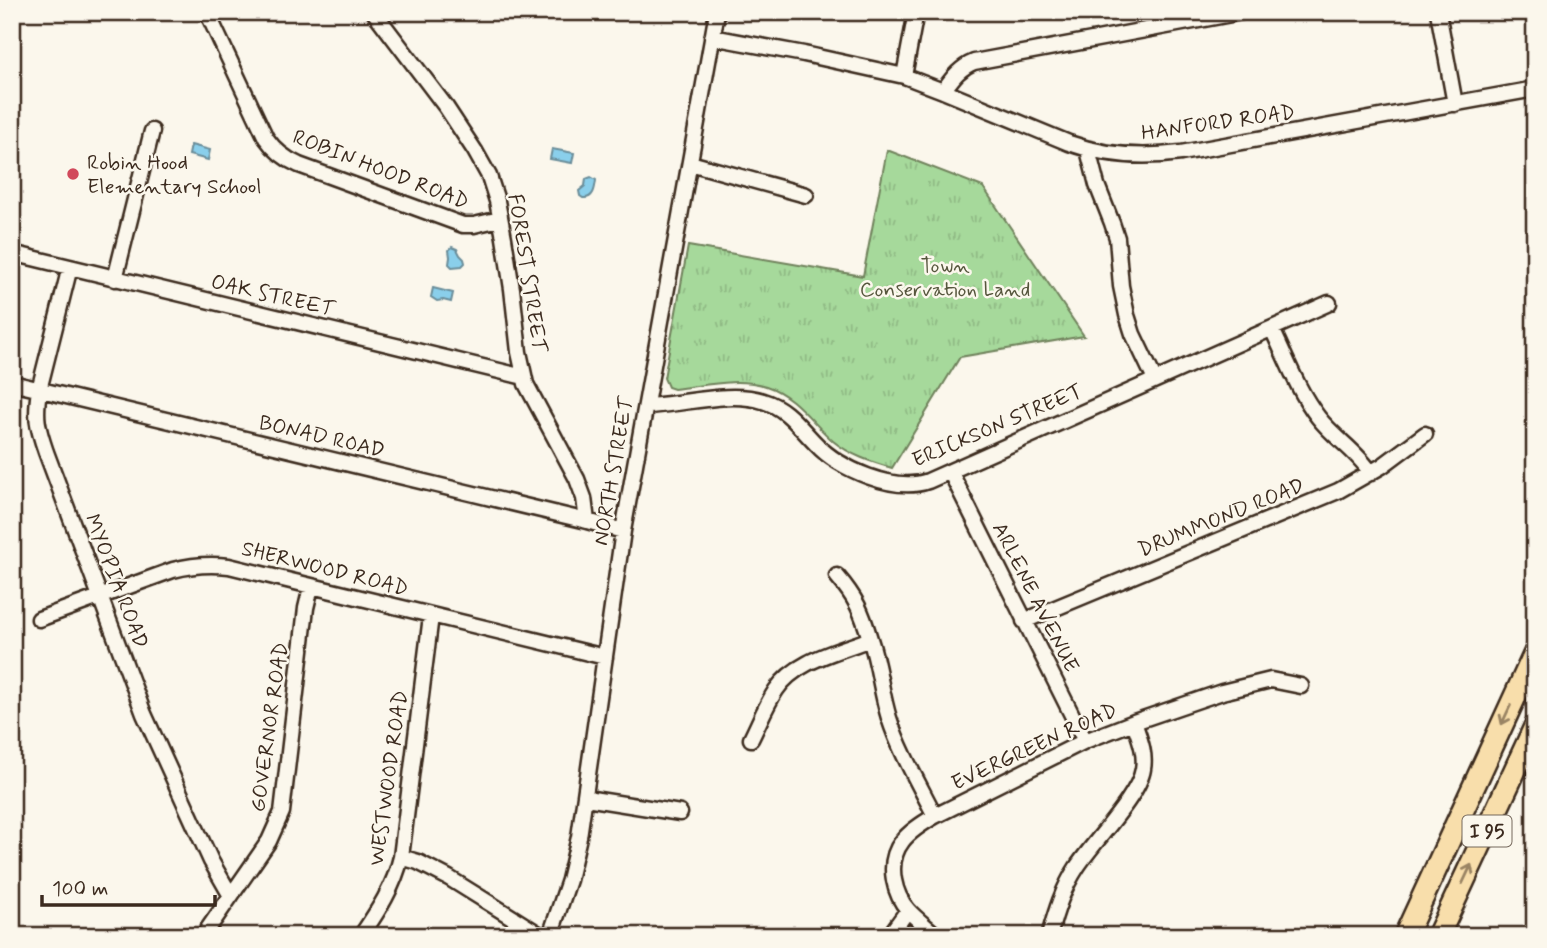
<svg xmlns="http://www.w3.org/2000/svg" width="1547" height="948" font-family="Mynerve,sans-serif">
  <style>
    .park { fill: url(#park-tufts); stroke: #70825c; stroke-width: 2 }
    .water { fill: #8acfeb; stroke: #6a8d99; stroke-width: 2 }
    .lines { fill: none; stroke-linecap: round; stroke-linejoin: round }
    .minor-casing { stroke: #3b2a1e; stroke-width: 19 }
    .highway-casing { stroke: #3b2a1e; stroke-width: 26 }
    .minor { stroke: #fbf7ec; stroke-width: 14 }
    .highway { stroke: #f8deab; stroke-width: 21 }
    .oneway { stroke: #9a8464 }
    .poi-dot { fill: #d1495b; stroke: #fbf7ec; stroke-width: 2.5 }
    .labels { text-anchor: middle; stroke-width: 5; stroke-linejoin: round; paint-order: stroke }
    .shield { fill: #fbf7ec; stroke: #75685c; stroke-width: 2 }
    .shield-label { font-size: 19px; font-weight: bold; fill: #3b2a1e }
    .street-label { font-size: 21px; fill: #3b2a1e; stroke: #fbf7ec }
    .poi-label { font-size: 21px; fill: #3b2a1e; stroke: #fbf7ec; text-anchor: start }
    .park-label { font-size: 21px; fill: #56563d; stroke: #fbf7ec }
  </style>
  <defs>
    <pattern id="park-tufts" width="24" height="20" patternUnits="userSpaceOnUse" patternTransform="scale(1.75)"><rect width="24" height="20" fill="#a6d99b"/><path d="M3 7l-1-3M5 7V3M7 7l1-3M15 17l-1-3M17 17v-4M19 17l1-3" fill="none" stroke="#90ba85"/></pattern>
  </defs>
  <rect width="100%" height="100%" fill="#fbf7ec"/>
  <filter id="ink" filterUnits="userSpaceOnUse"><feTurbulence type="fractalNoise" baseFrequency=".0143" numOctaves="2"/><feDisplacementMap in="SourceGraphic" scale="14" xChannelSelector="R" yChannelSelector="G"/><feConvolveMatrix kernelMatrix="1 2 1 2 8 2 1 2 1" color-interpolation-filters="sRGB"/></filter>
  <g filter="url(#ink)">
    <path class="park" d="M 887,150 L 983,187 L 1084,336 L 960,357 L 892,468 C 871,462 850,455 833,441 C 811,422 796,396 766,386 C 736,377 704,386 674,389 L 668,387 L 664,378 L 688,246 L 863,276 Z"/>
    <path class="water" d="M 191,145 L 210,150 L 208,160 L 189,155 Z
      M 552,149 L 574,153 L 572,163 L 550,159 Z
      M 591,177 L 596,180 C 595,188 594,199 583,198 L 580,196 L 579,191 L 585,186 L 586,179 Z
      M 452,247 L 457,249 L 460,255 L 464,259 L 465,263 L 462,266 L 452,267 L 449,264 L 450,257 L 449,250 Z
      M 433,288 L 453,293 L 451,302 L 443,300 L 437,301 L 431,297 Z"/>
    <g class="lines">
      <defs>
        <path id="minor" d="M 207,12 L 266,138 C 275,151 285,159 299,165 L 463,225 L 474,225 L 500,219
          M 374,12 L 446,107 L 475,151 L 489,176 L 497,201 L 504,238 L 512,289 L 519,352 L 526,384 L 577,479 L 584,498 L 587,521
          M 1438,12 L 1455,104
          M 712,37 L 804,54 L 904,76 L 943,91 L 1069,143 C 1105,156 1143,158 1181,153 L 1535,89
          M 904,76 L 916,12
          M 943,91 C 952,79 959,68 974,62 L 1242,12
          M 1088,150 L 1097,185 L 1112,223 L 1117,238 L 1121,286 L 1127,315 L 1133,334 L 1155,380
          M 690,163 L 806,195
          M 12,253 L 524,377
          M 70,267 L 39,390 C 35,417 37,426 46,452 L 144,714 L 211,861 L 231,896
          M 115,279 L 152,131
          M 1272,329 C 1286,358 1298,391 1318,417 C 1334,438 1357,451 1371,473
          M 12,383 L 587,521 L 623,531
          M 646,406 C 682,405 729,390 763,401 C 787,408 799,427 816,444 C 839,469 895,493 928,481 L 1329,303
          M 950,471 L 1085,741
          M 837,576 C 856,598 862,612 870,639
          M 39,619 L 173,570 C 192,565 210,564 229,566 L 605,657
          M 1024,621 L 1338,491 L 1382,466 L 1425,434
          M 751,739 C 759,723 766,705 776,690 C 796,660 838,652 870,639 C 879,665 881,692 889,718 C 900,752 919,784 935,816
          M 586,798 L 680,813
          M 401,857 L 418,862 L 449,878 L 542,936
          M 203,936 L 269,841 L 282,812 L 306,608 L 311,587
          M 361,936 C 378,911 394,887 401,857 L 431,616
          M 550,936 L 569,880 L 579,837 L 623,531 L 717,12
          M 889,936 L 908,910
          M 937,936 C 927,927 916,919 908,910 C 900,901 896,891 894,880 C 888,846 909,831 935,816 L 1085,741 L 1134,722 L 1222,692 L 1271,680 L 1301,686
          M 1049,936 C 1056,911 1063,888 1077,867 C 1094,841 1139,796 1143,769 C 1146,753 1139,737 1134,722"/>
        <path id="highway" d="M 1405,936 L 1535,653
          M 1438,936 L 1535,727"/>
      </defs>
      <use href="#minor" class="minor-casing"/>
      <use href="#highway" class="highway-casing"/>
      <use href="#minor" class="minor"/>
      <use href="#highway" class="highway"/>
    </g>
    <defs><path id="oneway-shaft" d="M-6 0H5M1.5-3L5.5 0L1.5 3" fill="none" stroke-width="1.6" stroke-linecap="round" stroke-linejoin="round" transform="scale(1.75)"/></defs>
    <g class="oneway">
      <use href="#oneway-shaft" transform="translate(1506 715) rotate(115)"/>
      <use href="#oneway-shaft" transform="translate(1467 874) rotate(-65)"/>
    </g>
  </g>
  <circle class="poi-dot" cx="73" cy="174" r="7"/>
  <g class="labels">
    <rect class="shield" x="1462.5" y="815.5" width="49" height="31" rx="5"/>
    <g class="shield-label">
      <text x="1487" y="838">I 95</text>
    </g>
    <g class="street-label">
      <text transform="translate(1218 122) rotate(-8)" y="7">HANFORD ROAD</text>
      <text transform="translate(381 169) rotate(21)" y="7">ROBIN HOOD ROAD</text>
      <text transform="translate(528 273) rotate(81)" y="7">FOREST STREET</text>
      <text transform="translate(273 295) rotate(13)" y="7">OAK STREET</text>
      <text transform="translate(997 425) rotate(-23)" y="7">ERICKSON STREET</text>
      <text transform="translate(322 436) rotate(13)" y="7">BONAD ROAD</text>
      <text transform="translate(613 471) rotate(-80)" y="7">NORTH STREET</text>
      <text transform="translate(1221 517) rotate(-22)" y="7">DRUMMOND ROAD</text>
      <text transform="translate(325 568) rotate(14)" y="7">SHERWOOD ROAD</text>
      <text transform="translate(117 581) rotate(69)" y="7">MYOPIA ROAD</text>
      <text transform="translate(1036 597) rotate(63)" y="7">ARLENE AVENUE</text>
      <text transform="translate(269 727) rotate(-82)" y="7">GOVERNOR ROAD</text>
      <text transform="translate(1034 746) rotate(-25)" y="7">EVERGREEN ROAD</text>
      <text transform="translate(388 778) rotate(-82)" y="7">WESTWOOD ROAD</text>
    </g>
    <g class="poi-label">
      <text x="87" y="169">Robin Hood<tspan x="87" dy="24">Elementary School</tspan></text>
    </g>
    <g class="park-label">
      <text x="945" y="272">Town<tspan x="945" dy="24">Conservation Land</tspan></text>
    </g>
  </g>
  <rect width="1547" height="948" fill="none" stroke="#fbf7ec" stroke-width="42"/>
  <rect x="21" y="21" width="1505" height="906" fill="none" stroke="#3b2a1e" stroke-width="2.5" filter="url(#ink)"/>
  <path d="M42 895v10h173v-10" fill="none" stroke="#3b2a1e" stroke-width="3.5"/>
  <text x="52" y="895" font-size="21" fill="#3b2a1e" stroke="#fbf7ec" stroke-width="5" paint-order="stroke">100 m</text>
</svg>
